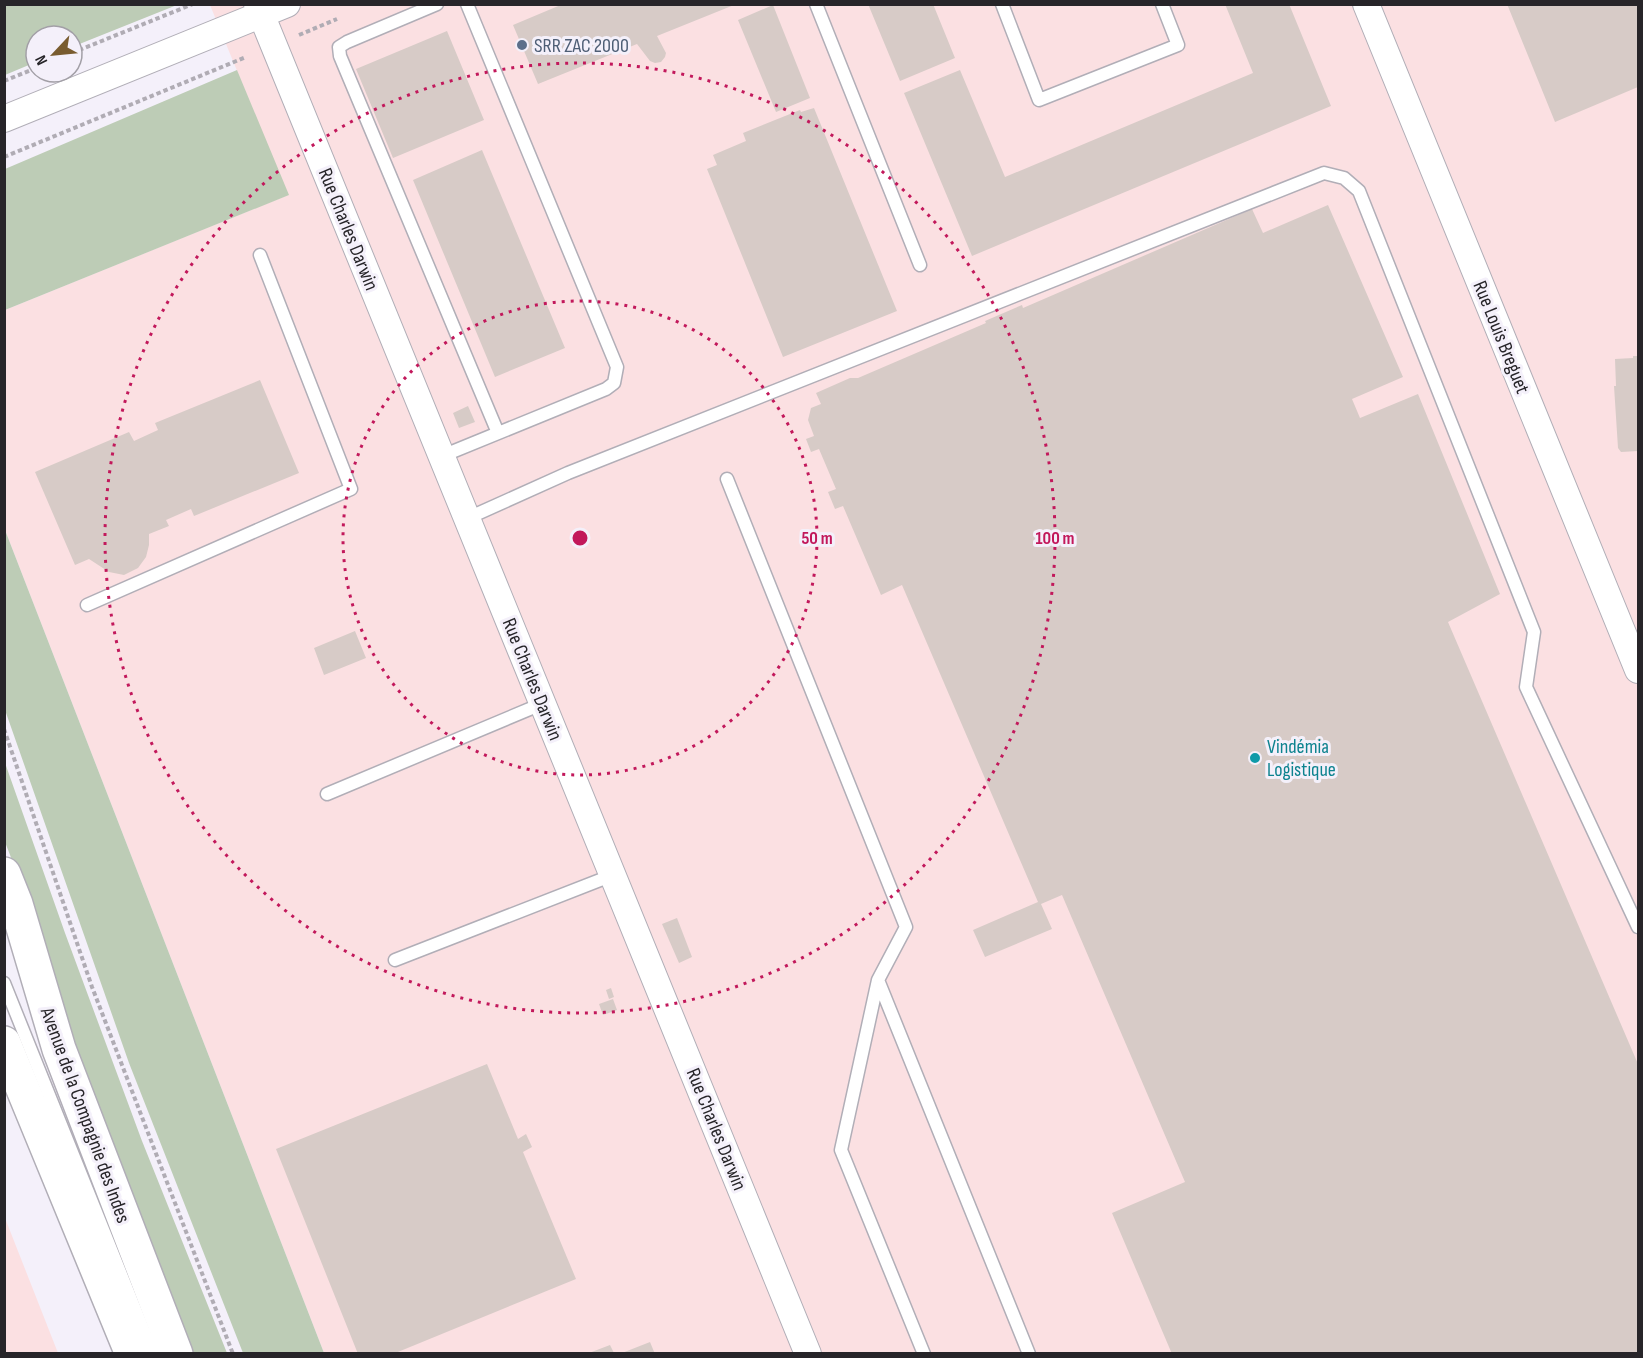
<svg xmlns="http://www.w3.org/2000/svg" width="1643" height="1358" font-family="'Sofia Sans Condensed',sans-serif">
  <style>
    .industrial { fill: #fbe0e2 }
    .green { fill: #bdccb6 }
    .building { fill: #d7cbc7 }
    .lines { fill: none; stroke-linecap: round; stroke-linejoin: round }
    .lane-casing { stroke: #b1aeb7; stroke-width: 15 }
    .street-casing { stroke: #b1aeb7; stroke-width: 28 }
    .primary-casing { stroke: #b1aeb7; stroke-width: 36 }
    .path { stroke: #b0acb4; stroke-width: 4; stroke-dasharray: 4.5 3; stroke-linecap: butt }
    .lane { stroke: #fff; stroke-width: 12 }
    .street { stroke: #fff; stroke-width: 26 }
    .primary { stroke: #fff; stroke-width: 33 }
    .ring { fill: none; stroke: #c2185b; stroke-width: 3; stroke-dasharray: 3 6 }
    .service-dot { fill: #5c6f8a; stroke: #f4f0fa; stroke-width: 2 }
    .culture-dot { fill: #0f9aa8; stroke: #f4f0fa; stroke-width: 2 }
    .labels { text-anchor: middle; stroke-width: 6; stroke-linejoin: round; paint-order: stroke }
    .service-label { font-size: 20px; fill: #4e5e75; stroke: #f4f0fa; text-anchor: start }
    .street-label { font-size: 20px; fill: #272529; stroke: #f4f0fa }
    .culture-label { font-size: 20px; fill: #0d838f; stroke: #f4f0fa; text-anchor: start }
    .centre { fill: #c2185b; stroke: #f4f0fa; stroke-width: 3 }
    .ring-label { font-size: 18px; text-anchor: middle; font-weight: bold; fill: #c2185b; stroke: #f4f0fa; stroke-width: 6; stroke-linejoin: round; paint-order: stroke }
  </style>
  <rect width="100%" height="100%" fill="#f4f0fa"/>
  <path class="industrial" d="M 210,5 L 1638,5 L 1638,1353 L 324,1353 L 5,530 L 5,310 L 288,195 Z
    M 4,1218 L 5,1218 L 58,1353 L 5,1353 Z"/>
  <path class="green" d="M 5,4 L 177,4 L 177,5 L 72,47 L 72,36 L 36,36 L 36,62 L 5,75 Z
    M 237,70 L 289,195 L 5,310 L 5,169 Z
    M 4,530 L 5,530 L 324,1353 L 243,1353 L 129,1063 L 5,710 Z
    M 4,760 L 65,933 L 142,1141 L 227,1353 L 193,1353 L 73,1048 L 29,904 L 5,842 Z"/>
  <path class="building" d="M 563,4 L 734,4 L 734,5 L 657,36 L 666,53 L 665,57 L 661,62 L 655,63 L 650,61 L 637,44 L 538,84 L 513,25 Z
    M 868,4 L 933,4 L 955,58 L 900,81 Z
    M 1225,4 L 1289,4 L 1331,106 L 972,256 L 904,93 L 960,70 L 1005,177 L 1253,73 Z
    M 1507,4 L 1638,4 L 1638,87 L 1555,122 Z
    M 773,5 L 810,98 L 776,112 L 738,20 Z
    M 447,31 L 484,120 L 393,158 L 356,69 Z
    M 814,108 L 897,311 L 783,357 L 707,169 L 717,165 L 713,155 L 746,141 L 743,133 L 800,110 L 801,112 Z
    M 482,150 L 565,348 L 495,377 L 413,180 Z
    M 1328,205 L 1403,377 L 1352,399 L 1360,418 L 1418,394 L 1500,594 L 1448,622 L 1638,1064 L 1638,1354 L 1172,1354 L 1112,1213 L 1185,1182 L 1062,895 L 1041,904 L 1052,929 L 985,957 L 973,930 L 1038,902 L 902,585 L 881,595 L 843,506 L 835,509 L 828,492 L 836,489 L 819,449 L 811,452 L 806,439 L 814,436 L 808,420 L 811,408 L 821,404 L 816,393 L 850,378 L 858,378 L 986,323 L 985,321 L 1022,305 L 1023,308 L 1252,209 L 1263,233 Z
    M 1633,356 L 1638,356 L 1638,451 L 1621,452 L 1618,448 L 1614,386 L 1616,386 L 1615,359 L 1633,358 Z
    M 260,380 L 299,473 L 194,516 L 191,509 L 166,520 L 169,526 L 149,534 L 149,545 L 146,557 L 138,568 L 124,575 L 109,572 L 89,559 L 75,565 L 35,472 L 129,432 L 134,441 L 158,430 L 155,423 Z
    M 468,406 L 475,422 L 459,428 L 453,413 Z
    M 355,631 L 366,658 L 324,675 L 314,648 Z
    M 677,918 L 692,957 L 679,963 L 662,924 Z
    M 611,988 L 614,997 L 609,999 L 606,990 Z
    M 613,999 L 617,1010 L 603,1015 L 599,1004 Z
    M 487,1064 L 518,1139 L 526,1134 L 532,1147 L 523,1152 L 576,1279 L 393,1354 L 358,1354 L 276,1149 Z
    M 650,1342 L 655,1354 L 622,1354 L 622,1353 Z
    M 610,1345 L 614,1353 L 589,1353 Z"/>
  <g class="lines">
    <defs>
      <path id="lane" d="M 437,4 L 347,42 L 339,47 L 340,56 L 498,433
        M 816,4 L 920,265
        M 1002,4 L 1039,100 L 1178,45 L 1162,4
        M 442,456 L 606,389 L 614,383 L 617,367 L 467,4
        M 727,479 L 906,927 L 878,980 L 1029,1354
        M 468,518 L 568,473 L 1324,173 L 1344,178 L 1359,191 L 1534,632 L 1526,687 L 1638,927
        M 87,605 L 351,489 L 260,255
        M 327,794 L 544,703
        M 395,960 L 613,875
        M 878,980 L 841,1150 L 924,1354
        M 4,983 L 153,1354"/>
      <path id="street" d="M 257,4 L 808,1354
        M 1366,4 L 1638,670
        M 4,119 L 287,4"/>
      <path id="primary" d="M 4,874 L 16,904 L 59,1049 L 176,1354
        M 4,1043 L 132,1354"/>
    </defs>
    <use href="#lane" class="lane-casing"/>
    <use href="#street" class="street-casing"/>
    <use href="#primary" class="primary-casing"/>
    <path class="path" d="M 299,35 L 337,19
      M 72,53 L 193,4
      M 4,81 L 36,68
      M 4,157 L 246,57
      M 4,729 L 92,987 L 233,1354"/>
    <use href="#lane" class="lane"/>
    <use href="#street" class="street"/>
    <use href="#primary" class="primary"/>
  </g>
  <g class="ring">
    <circle cx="580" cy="538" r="237"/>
    <circle cx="580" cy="538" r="475"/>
  </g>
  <circle class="service-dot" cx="522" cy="45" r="6"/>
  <circle class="culture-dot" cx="1255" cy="758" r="6"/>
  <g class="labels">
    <g class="service-label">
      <text x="534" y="52">SRR ZAC 2000</text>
    </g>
    <g class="street-label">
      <text transform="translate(349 229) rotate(68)" y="7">Rue Charles Darwin</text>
      <text transform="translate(1502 337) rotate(68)" y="7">Rue Louis Breguet</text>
      <text transform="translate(533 679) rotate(68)" y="7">Rue Charles Darwin</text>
      <text transform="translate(86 1115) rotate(70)" y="7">Avenue de la Compagnie des Indes</text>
      <text transform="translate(717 1129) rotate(68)" y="7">Rue Charles Darwin</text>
    </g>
    <g class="culture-label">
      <text x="1267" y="753">Vindémia<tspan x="1267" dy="23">Logistique</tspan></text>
    </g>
  </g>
  <circle cx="580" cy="538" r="9" class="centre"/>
  <g class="ring-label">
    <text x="817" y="544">50 m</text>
    <text x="1055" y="544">100 m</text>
  </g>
  <rect width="1643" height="1358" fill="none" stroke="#272529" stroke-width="12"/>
  <g transform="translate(54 54) rotate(244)"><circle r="28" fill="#f4f0fa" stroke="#a29fa6" stroke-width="1.5"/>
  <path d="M0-4.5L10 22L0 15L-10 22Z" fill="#795c2f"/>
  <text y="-9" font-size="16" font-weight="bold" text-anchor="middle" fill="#272529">N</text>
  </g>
</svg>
